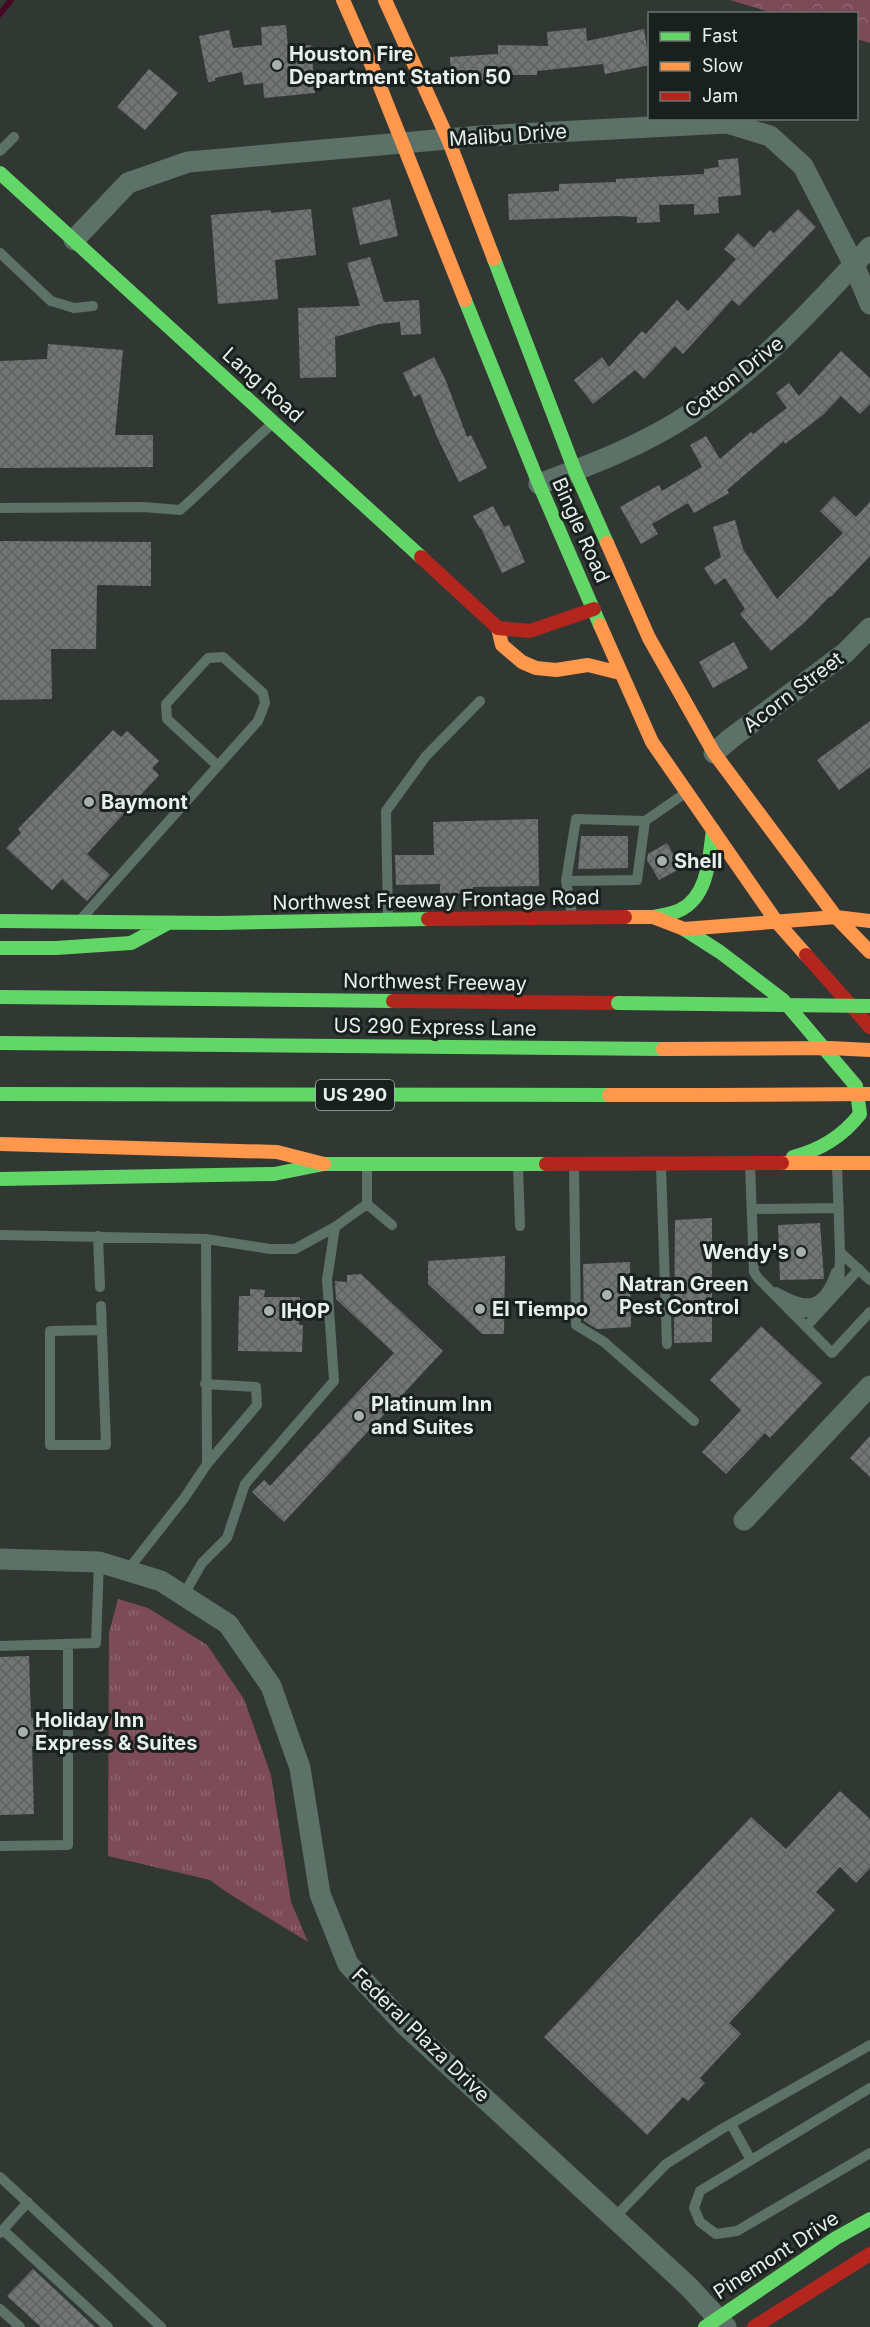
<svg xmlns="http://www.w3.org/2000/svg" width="870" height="2327" font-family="Inter,sans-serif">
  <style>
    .grass { fill: url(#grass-tufts) }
    .forest { fill: url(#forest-crowns) }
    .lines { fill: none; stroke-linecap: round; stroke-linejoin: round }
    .stream { stroke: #460722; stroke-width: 6 }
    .building { fill: url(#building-cross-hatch) }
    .lane { stroke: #5c7167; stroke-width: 10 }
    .street { stroke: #5c7167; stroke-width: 21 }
    .fast { stroke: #63d668; stroke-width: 14 }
    .slow { stroke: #ff974d; stroke-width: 14 }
    .jam { stroke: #b3261e; stroke-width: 14 }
    .fast-bridge { stroke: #63d668; stroke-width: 14 }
    .slow-bridge { stroke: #ff974d; stroke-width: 14 }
    .poi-dot { fill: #a8b0ab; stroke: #1a201d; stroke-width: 2 }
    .labels { text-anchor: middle; stroke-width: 6; stroke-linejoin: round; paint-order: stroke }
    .shield { fill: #1a201d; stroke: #aab2ad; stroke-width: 1.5 }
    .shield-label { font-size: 18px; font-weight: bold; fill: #e8f0eb }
    .poi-label { font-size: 20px; font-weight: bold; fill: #e8f0eb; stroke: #1a201d; text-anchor: start }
    .street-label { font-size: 20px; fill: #e8f0eb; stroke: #1a201d }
  </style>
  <defs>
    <pattern id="grass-tufts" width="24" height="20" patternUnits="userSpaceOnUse" patternTransform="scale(1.5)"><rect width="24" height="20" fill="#7d4b58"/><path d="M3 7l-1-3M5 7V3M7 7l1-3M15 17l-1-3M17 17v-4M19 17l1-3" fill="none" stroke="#8f6570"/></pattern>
    <pattern id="forest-crowns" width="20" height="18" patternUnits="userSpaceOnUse" patternTransform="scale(1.5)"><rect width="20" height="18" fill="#7d4b58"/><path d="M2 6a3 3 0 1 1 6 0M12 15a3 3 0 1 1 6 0" fill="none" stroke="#8f6570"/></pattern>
    <pattern id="building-cross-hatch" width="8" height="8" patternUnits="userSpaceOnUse" patternTransform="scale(1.5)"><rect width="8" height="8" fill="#707673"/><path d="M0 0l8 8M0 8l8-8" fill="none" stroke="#5d615f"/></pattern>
  </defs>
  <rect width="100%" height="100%" fill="#313834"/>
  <path class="grass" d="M 118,1599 L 148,1608 L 207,1645 L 244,1699 L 271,1775 L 291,1902 L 308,1942 L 228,1893 L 210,1880 L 108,1856 L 109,1633 Z"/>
  <path class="forest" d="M 409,0 L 870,0 L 870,43 L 857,39 L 856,14 L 773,13 L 730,0 Z"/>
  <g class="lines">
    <path class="stream" d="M 0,14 L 11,0"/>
  </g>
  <path class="building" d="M 286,25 L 288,47 L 311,45 L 315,93 L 264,98 L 263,83 L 244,85 L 242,72 L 215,78 L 215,81 L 208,82 L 199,36 L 229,30 L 233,48 L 262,45 L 261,27 Z
    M 586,28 L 587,41 L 644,29 L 650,65 L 605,74 L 603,64 L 537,71 L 537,75 L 491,75 L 491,80 L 451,82 L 450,57 L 498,54 L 498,45 L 548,46 L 547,32 Z
    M 149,69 L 178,93 L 145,130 L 117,107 Z
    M 738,158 L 741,195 L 718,197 L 719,213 L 694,215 L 694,204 L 659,205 L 660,222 L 637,223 L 637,217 L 618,216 L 509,220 L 508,194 L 559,191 L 559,184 L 616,182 L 616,179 L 704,174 L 704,169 L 719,167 L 718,160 Z
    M 390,199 L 398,236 L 360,245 L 352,208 Z
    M 311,209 L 316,255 L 275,260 L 278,299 L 218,304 L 211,215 L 271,210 L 271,213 Z
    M 798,209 L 816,227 L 739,306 L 732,300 L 683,354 L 675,346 L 644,379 L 635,370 L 593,404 L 574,380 L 602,357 L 609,367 L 642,331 L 646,334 L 677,300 L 688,311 L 736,259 L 724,249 L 738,233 L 754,248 L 770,230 L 774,233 Z
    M 370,257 L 384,302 L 419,300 L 421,334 L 401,335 L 400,322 L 379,324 L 335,337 L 336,377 L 300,378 L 298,308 L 360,306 L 347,263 Z
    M 48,344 L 123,350 L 115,435 L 153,435 L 153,467 L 0,468 L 0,361 L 47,359 Z
    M 841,351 L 870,378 L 870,404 L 860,414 L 841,396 L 823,415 L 785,444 L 784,441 L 727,490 L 729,493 L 694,513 L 688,503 L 652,524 L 658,534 L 641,544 L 620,507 L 659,485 L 662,491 L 702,467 L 690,445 L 706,436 L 720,459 L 751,432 L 753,434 L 787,408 L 776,393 L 789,383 L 799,396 Z
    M 434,357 L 446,381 L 467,437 L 471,435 L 487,468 L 459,482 L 437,437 L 420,394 L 414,397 L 403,373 Z
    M 834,496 L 856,517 L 870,502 L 870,556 L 831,597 L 830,596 L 805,622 L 771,651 L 740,614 L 745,609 L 725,578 L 715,585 L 704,568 L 721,557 L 713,527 L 735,520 L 743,549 L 777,599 L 843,533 L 820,511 Z
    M 493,506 L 504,527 L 509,525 L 525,562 L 502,573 L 481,528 L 480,529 L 473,516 Z
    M 0,541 L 151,542 L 151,586 L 97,585 L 96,649 L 51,649 L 52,699 L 0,700 Z
    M 734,642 L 748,668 L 713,688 L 699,662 Z
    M 870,721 L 870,767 L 839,790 L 817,760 Z
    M 113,730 L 121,737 L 127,731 L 159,761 L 152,768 L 159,775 L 87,854 L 110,875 L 87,901 L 62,879 L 52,890 L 6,848 L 21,833 L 18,829 Z
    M 538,819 L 539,886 L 473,887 L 473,893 L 440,894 L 440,884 L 396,885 L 395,855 L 434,855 L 433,822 Z
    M 581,836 L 628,836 L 628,868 L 578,869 Z
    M 667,843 L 681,868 L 659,880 L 647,860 L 648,854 Z
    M 712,1218 L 712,1342 L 674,1343 L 675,1220 Z
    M 820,1223 L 824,1279 L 780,1280 L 778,1225 Z
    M 505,1256 L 504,1334 L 482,1334 L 428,1284 L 428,1261 Z
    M 630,1262 L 631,1327 L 597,1329 L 584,1321 L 583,1264 Z
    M 361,1274 L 443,1351 L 284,1522 L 252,1492 L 264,1480 L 270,1486 L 394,1353 L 336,1299 L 335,1281 L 347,1282 L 347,1275 Z
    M 250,1289 L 265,1290 L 264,1297 L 300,1297 L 299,1325 L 303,1325 L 302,1352 L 238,1351 L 239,1296 L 250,1296 Z
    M 761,1326 L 822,1383 L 770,1438 L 765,1433 L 726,1474 L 702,1452 L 741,1410 L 710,1380 Z
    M 870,1436 L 870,1477 L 850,1458 Z
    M 29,1656 L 31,1718 L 46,1718 L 47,1746 L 32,1746 L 34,1814 L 0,1815 L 0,1657 Z
    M 840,1791 L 870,1819 L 870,1868 L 856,1883 L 840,1867 L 816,1892 L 835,1910 L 729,2023 L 741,2034 L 700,2078 L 705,2083 L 688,2101 L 683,2097 L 647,2135 L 544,2037 L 751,1817 L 786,1849 Z
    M 33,2269 L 95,2327 L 41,2327 L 7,2296 Z"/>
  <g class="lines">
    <path class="lane" d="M 0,151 L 14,137
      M 0,253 L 51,301 L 74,308 L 93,306
      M 0,508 L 143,507 L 180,510 C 212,482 240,452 272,424
      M 566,881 L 576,819 L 645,821
      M 572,915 L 566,881 L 637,880 L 645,821 L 684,794
      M 83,917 L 258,721 L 265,703 L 263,693 L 223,657 L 208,658 L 166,704 L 167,719 L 218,766
      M 388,919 L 386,811 L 426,756 L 480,701
      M 574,1164 L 576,1325 L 604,1342 L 694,1421
      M 750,1164 L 754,1272 L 758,1278 L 832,1353 L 870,1312
      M 367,1165 L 367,1204 L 392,1225
      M 837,1165 L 840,1252 L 839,1291
      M 518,1166 L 520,1226
      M 661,1167 L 667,1344
      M 752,1209 L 839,1208
      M 0,1235 L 206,1239 L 270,1249 L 295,1249 L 335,1227 L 367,1204
      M 98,1236 L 100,1287
      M 840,1252 L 870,1280
      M 776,1292 C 808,1310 823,1309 836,1272
      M 101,1306 L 106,1445 L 50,1445 L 50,1331 L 102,1330
      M 788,1309 C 801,1313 810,1314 822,1309
      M 806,1327 L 859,1269
      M 205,1384 L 256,1387 L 257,1405 L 207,1464
      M 127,1571 L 185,1497 L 207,1464 L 206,1239
      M 183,1596 L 202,1563 L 227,1538 L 245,1484 L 334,1381 L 327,1280 L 335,1227
      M 0,1646 L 96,1643 L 99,1562
      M 0,1846 L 68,1845 L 68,1644
      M 870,2088 L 700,2191 L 694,2208 L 700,2222 L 716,2234 L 737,2231 L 870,2153
      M 731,2124 L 751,2160
      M 0,2177 L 161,2327
      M 614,2218 L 666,2164 L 720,2130 L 870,2045
      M 3,2230 L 108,2327
      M 0,2233 L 28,2202
      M 0,2309 L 20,2327"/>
    <path class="street" d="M 74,240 L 128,183 L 188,162 L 481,136 L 727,123 L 770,136 L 803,166 L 854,265 L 870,304
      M 539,484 C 591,465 646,444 693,412 C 760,367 815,307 870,247
      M 714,753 L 730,739 L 845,653 L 870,628
      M 744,1520 L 870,1386
      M 0,1559 L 99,1562 L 161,1581 L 228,1624 L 271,1686 L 300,1768 L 320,1894 L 348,1964 L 405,2025 L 689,2287 L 726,2327"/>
    <path class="fast" d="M 0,173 L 421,557
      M 494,259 L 575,471 L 607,543
      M 465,300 L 539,484 L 600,625
      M 653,917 C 662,915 672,914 680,910 C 709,896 709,857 713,830
      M 0,921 L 217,923 L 428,919
      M 684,929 L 720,952 L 783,1000 L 856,1086 L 860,1114 C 843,1136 820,1150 793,1157
      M 0,948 L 56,948 L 131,943 L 168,923
      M 0,997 L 393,1001
      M 0,1043 L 663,1049
      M 0,1094 L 609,1095
      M 0,1179 L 274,1174 L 324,1164 L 546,1164
      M 705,2327 L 836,2238 L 870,2219"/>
    <path class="slow" d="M 343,0 L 371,64 L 465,300
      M 385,0 L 448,139 L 494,259
      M 607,543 L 649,638 L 714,753 L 836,917 L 870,952
      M 600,625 L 652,742 L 776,921 L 806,955
      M 498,628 L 502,645 L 522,662 L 536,668 L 556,670 L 588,665 L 620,673
      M 625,917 L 653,917 L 684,929 L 836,917 L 870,921
      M 609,1095 L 709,1095
      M 0,1144 L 277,1152 L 324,1164
      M 782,1163 L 870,1163"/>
    <path class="jam" d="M 421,557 L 498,628 L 530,631 L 594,609
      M 428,919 L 625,917
      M 806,955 L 870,1027
      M 393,1001 L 618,1003
      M 546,1164 L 782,1163
      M 754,2327 L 870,2254"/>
    <path class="fast-bridge" d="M 618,1003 L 870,1006"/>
    <path class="slow-bridge" d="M 663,1049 L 830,1048 L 870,1050
      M 709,1095 L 870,1094"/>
  </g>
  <g class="poi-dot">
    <circle cx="277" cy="65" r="6"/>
    <circle cx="89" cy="802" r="6"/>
    <circle cx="662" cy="861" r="6"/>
    <circle cx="801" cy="1252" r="6"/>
    <circle cx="607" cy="1295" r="6"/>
    <circle cx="480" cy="1309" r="6"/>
    <circle cx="269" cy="1311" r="6"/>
    <circle cx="359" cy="1416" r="6"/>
    <circle cx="23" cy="1732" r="6"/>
  </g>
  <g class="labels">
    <rect class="shield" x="316" y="1080" width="78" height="30" rx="4.5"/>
    <g class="shield-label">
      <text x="355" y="1101">US 290</text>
    </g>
    <g class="poi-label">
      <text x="289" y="61">Houston Fire<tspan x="289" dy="23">Department Station 50</tspan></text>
      <text x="101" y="809">Baymont</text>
      <text x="674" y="868">Shell</text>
      <text x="789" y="1259" text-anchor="end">Wendy's</text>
      <text x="619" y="1291">Natran Green<tspan x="619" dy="23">Pest Control</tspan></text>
      <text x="492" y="1316">El Tiempo</text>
      <text x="281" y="1318">IHOP</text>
      <text x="371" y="1411">Platinum Inn<tspan x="371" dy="23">and Suites</tspan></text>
      <text x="35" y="1727">Holiday Inn<tspan x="35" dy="23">Express &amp; Suites</tspan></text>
    </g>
    <g class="street-label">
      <text transform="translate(508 135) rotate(-4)" y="7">Malibu Drive</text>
      <text transform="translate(734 377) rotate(-38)" y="7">Cotton Drive</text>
      <text transform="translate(263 385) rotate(42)" y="7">Lang Road</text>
      <text transform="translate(581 530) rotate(66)" y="7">Bingle Road</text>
      <text transform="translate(793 692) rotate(-37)" y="7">Acorn Street</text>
      <text transform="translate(436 900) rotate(-1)" y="7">Northwest Freeway Frontage Road</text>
      <text transform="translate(435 982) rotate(1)" y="7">Northwest Freeway</text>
      <text transform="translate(435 1027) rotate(1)" y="7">US 290 Express Lane</text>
      <text transform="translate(421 2035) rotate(44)" y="7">Federal Plaza Drive</text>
      <text transform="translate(776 2255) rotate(-33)" y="7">Pinemont Drive</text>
    </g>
  </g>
  <rect x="648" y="12" width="210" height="108" fill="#1a201d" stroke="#6c736f" stroke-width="1.5"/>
  <rect x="660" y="32" width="30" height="9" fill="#63d668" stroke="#6c736f" stroke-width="1.5"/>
  <text x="702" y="42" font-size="18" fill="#e8f0eb">Fast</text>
  <rect x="660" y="62" width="30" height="9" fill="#ff974d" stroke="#6c736f" stroke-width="1.5"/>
  <text x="702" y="72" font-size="18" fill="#e8f0eb">Slow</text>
  <rect x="660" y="92" width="30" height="9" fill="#b3261e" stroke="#6c736f" stroke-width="1.5"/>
  <text x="702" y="102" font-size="18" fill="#e8f0eb">Jam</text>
</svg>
